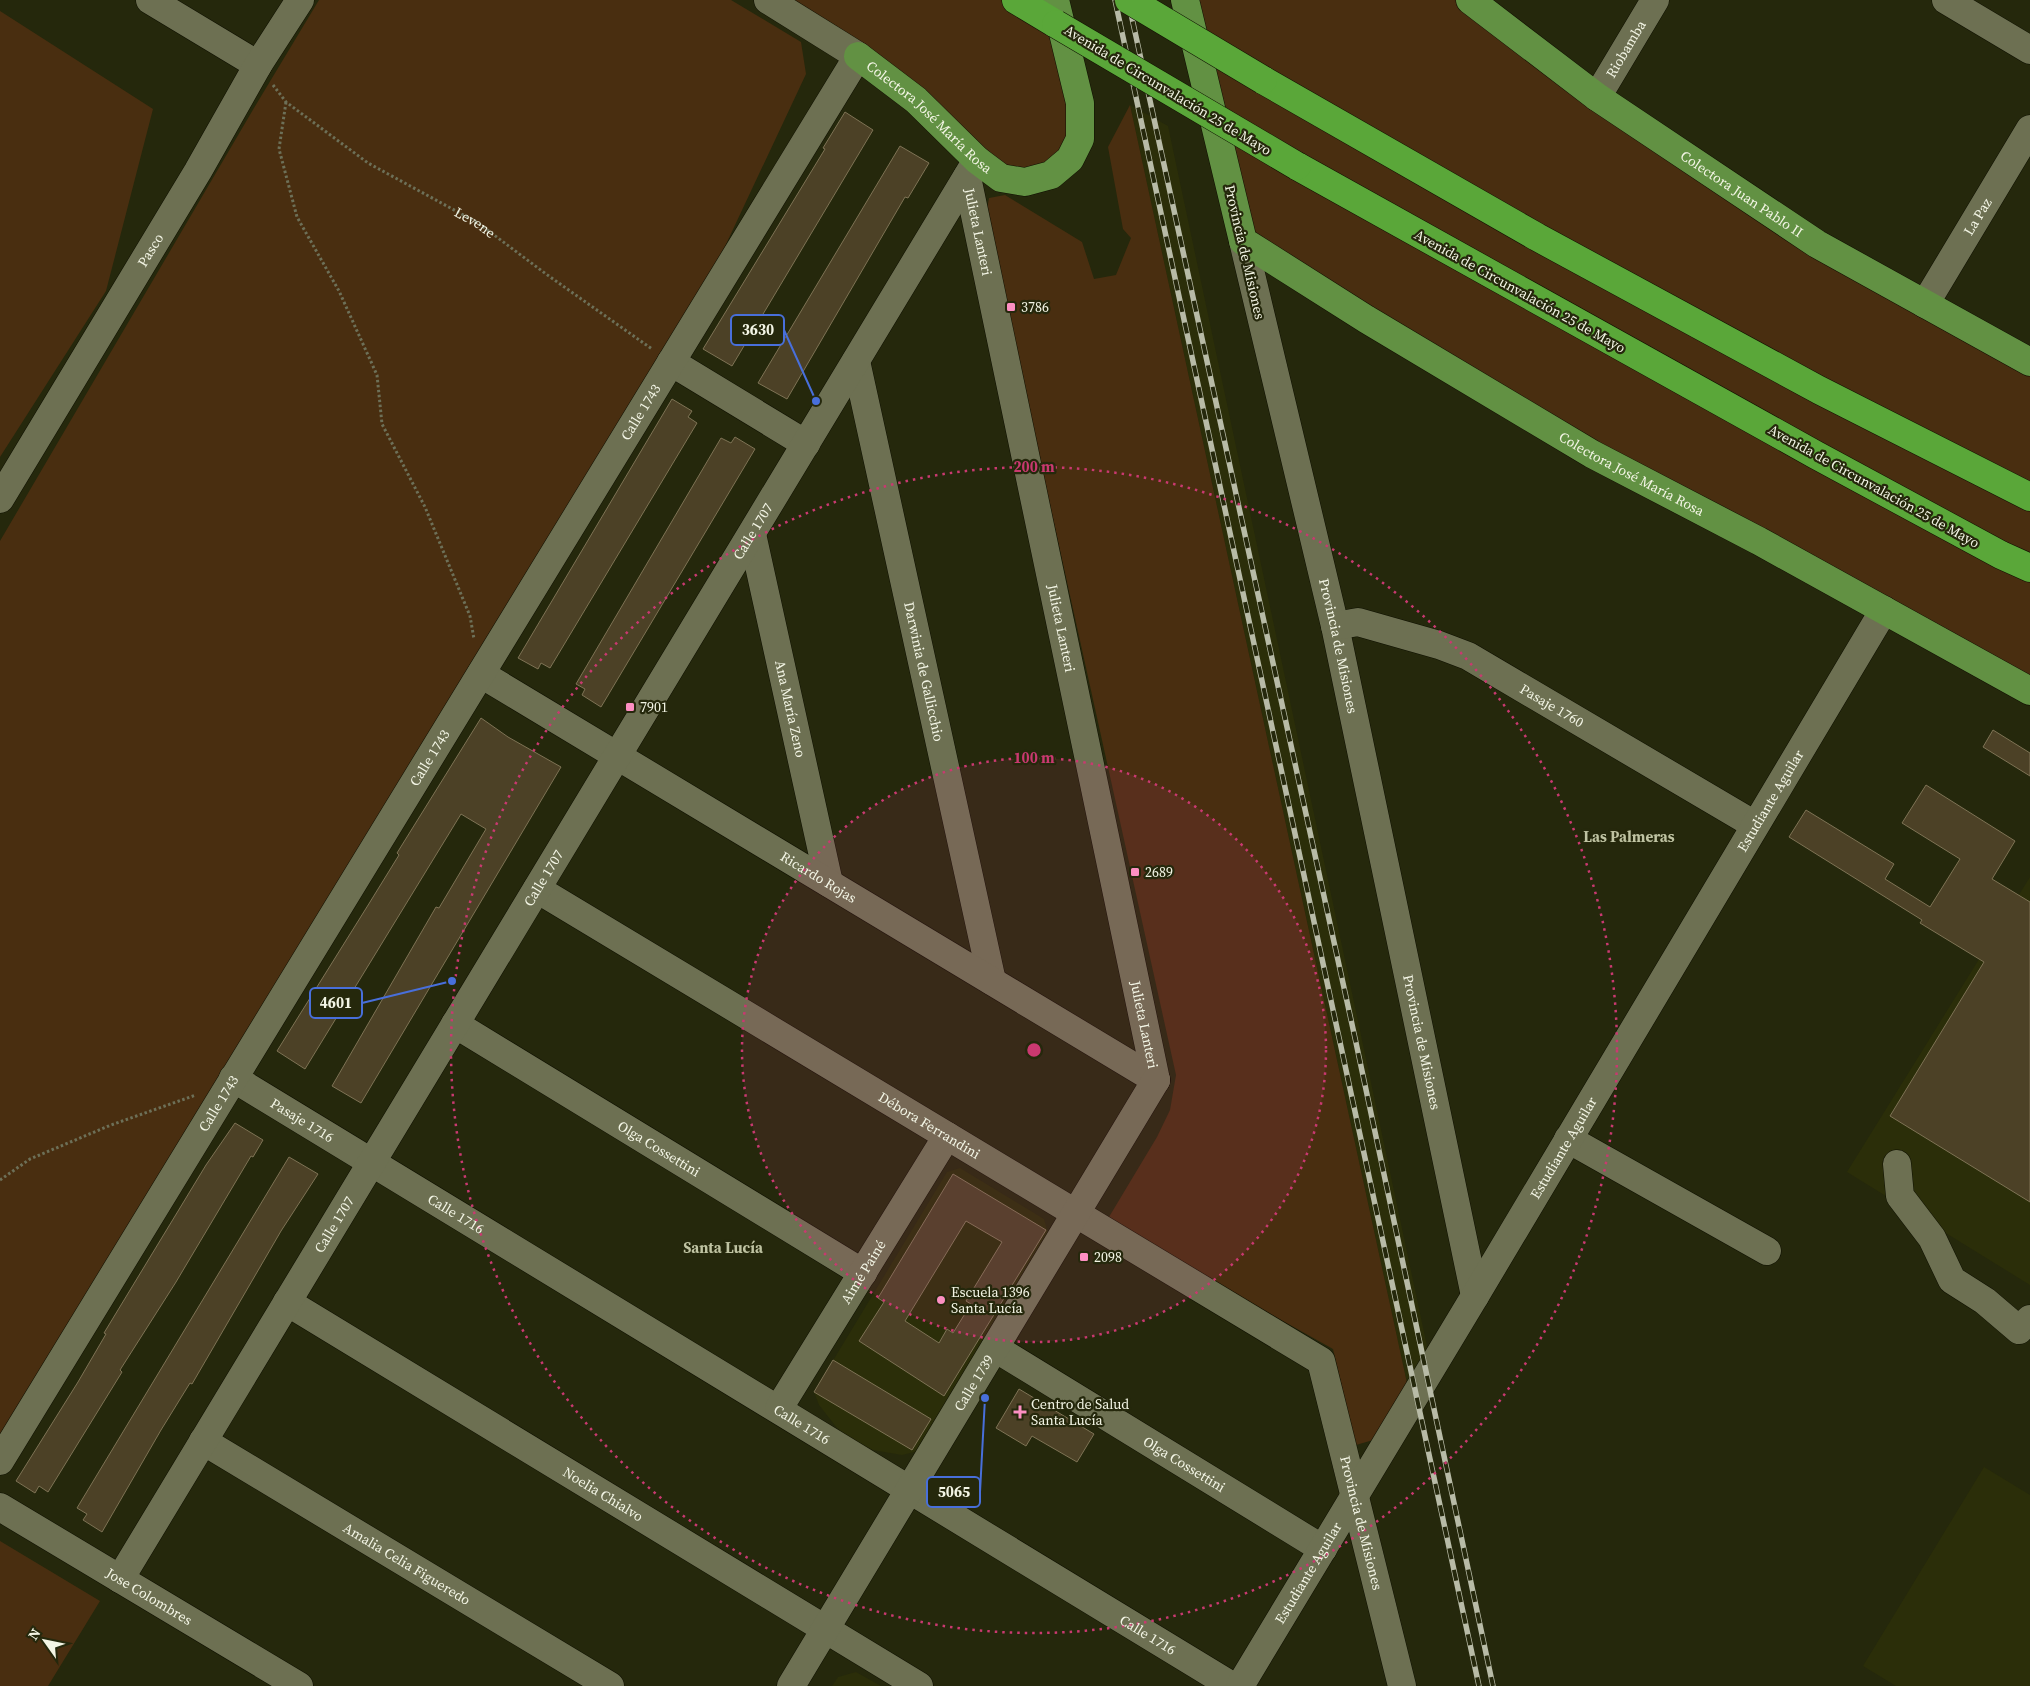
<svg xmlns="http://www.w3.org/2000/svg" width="2030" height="1686" font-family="'Source Serif 4',serif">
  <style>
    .built { fill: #2b2e09 }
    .green { fill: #492e10 }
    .building { fill: #4c4126; stroke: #7e7355; fill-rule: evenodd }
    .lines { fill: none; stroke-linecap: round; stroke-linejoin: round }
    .minor-casing { stroke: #0f1000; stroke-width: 29 }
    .major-casing { stroke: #0f1000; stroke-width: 29 }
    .highway-casing { stroke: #0f1000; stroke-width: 29 }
    .path { stroke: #6d7058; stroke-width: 3; stroke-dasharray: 2.5 2.5; stroke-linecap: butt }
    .minor { stroke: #6d7052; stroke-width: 28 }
    .major { stroke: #629143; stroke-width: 28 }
    .highway { stroke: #5aa739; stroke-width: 28 }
    .rail-casing { stroke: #b8bba7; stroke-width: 5.5 }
    .rail { stroke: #25280c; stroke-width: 4; stroke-dasharray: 11; stroke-linecap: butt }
    .highway-bridge-casing { stroke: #0f1000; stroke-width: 29; stroke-linecap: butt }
    .highway-bridge { stroke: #5aa739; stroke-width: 28 }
    .ring { fill: none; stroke: #c93970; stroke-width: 2.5; stroke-dasharray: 2.5 5 }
    .poi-dot { fill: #fc8fc2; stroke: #25280c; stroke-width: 2 }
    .labels { text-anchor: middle; stroke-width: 4.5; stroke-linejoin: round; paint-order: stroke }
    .street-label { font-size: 14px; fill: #f3f5e5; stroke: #25280c }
    .poi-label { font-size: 14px; fill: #f3f5e5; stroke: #25280c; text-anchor: start }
    .neighbourhood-label { font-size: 15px; font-weight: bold; fill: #bfc3a2; stroke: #25280c }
    .centre { fill: #c93970; stroke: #25280c; stroke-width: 2.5 }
    .ring-label { font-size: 15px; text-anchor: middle; font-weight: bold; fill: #c93970; stroke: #25280c; stroke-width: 4.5; stroke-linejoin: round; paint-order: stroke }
    .leader { fill: none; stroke: #486fdb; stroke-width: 2 }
    .callout-dot { fill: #486fdb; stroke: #25280c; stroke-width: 2 }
    .callout { fill: #25280c; stroke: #486fdb; stroke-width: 2 }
    .callout-label { font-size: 15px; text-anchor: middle; font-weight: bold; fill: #f3f5e5 }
  </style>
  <rect width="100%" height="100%" fill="#25280c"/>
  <path class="built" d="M 1130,105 L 1168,126 L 1428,1351 L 1407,1383 Z
    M 2030,877 L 2030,1285 L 1847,1172 Z
    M 960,1168 L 1044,1219 L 1050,1240 L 922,1450 L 902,1455 L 873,1450 L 848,1437 L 837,1428 L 819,1405 L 814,1392 L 947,1172 Z
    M 1984,1467 L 2030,1495 L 2030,1686 L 1896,1686 L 1863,1666 Z
    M 856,1672 L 881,1686 L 832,1686 L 838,1677 Z"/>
  <path class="green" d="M 319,0 L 731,0 L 801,42 L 806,74 L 720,257 L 0,1444 L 0,541 L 254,108 Z
    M 768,0 L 1016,0 L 1056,24 L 1080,139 L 1025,182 Z
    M 1185,0 L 1470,0 L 1597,97 L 2030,362 L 2030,691 L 1243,241 Z
    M 0,11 L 153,109 L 106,291 L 0,457 Z
    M 1130,105 L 1407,1383 L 1373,1440 L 1356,1445 L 1333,1349 L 1106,1222 L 1157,1137 L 1170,1110 L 1176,1075 L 986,215 L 989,198 L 1005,195 L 1082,242 L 1094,279 L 1116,275 L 1131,238 L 1123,229 L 1108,147 Z
    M 0,1541 L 100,1601 L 48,1686 L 0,1686 Z"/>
  <path class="building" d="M 845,112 L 873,130 L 732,366 L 703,349 L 825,149 L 823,148 Z
    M 900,146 L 929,163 L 908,198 L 905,197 L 787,399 L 758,383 Z
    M 672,399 L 692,411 L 688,417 L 697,423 L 550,668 L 541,663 L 538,669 L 518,658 Z
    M 735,437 L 755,449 L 601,707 L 582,695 L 585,689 L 576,684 L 721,438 L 731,443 Z
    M 481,718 L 508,737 L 561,767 L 361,1103 L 332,1086 L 436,907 L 439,908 L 486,829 L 461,814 L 305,1069 L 277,1051 L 370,902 L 399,855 L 397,853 Z
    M 1993,730 L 2030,753 L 2030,776 L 1983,747 Z
    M 1926,785 L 2015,841 L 1992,879 L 2030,902 L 2030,1202 L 1890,1116 L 1984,962 L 1920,923 L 1922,920 L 1789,837 L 1806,810 L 1894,864 L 1885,879 L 1930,907 L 1960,859 L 1902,823 Z
    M 235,1123 L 263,1140 L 253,1157 L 251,1156 L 176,1282 L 120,1370 L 122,1372 L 48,1492 L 39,1486 L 35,1493 L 16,1481 L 78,1382 L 106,1334 L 104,1333 L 206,1165 Z
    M 289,1157 L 318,1174 L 281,1231 L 192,1384 L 190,1383 L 161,1430 L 102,1532 L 83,1520 L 87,1514 L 77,1508 Z
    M 953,1174 L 1046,1230 L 944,1396 L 859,1341 L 884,1302 L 878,1298 ZM 966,1221 L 1002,1242 L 966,1301 L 971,1304 L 953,1333 L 947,1329 L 939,1343 L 905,1321 Z
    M 833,1360 L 931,1419 L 912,1450 L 814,1392 Z
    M 1019,1389 L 1094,1434 L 1077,1462 L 1032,1436 L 1026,1446 L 996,1428 Z"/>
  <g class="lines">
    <defs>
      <g id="minor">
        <path d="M 150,0 L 258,65"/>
        <path d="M 1946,0 L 2030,50"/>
        <path id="s2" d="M 1597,97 L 1655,0"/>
        <path id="s3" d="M 967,177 L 1156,1080"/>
        <path id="s4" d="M 1243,241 L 1335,626 L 1475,1296"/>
        <path id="s5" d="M 1925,304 L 2030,129"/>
        <path id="s6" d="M 856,361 L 992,981"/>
        <path d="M 671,362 L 806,444"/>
        <path id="s7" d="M 0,499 L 198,171 L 258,65 L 300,0"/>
        <path id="s8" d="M 752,534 L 829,883"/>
        <path id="s9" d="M 1335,626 L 1358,622 L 1439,645 L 1468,656 L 1755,825"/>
        <path id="s10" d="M 481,674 L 1156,1080"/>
        <path id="s11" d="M 537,889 L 1321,1361 L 1402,1686"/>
        <path id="s12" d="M 455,1024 L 863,1273"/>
        <path id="s13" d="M 233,1078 L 1232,1686"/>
        <path d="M 1568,1139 L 1767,1251"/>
        <path d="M 1897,1164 L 1900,1196 L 1932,1238 L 1952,1280 L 1985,1301 L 2019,1330 L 2030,1319"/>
        <path id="s14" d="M 287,1302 L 919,1686"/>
        <path id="s15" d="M 995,1348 L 1323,1549"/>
        <path id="s16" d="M 779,1408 L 947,1136"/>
        <path id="s17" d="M 203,1441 L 610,1686"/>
        <path id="s18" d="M 0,1461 L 858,56 L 768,0"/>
        <path id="s19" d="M 0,1507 L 299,1686"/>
        <path id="s20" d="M 120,1579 L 977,160"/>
        <path id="s21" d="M 791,1686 L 1156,1080"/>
        <path id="s22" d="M 1240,1686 L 1475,1296 L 1884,610"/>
      </g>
      <g id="major">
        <path id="s23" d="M 1185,0 L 1243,241 L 1366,319 L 1592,454 L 1759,541 L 2030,691"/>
        <path id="s24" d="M 1470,0 L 1597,97 L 1817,244 L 2030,362"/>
        <path id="s25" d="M 858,56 L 916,100 L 977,160 L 1001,178 L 1025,182 L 1051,175 L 1070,159 L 1080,139 L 1080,103 L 1055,0"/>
      </g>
      <path id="highway" d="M 1016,0 L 1056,24
        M 1263,80 L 1537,237 L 1819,390 L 2030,497
        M 1297,166 L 1816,455 L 2001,555 L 2030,568"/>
    </defs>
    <use href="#minor" class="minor-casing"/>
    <use href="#major" class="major-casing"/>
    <use href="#highway" class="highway-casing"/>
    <g class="path">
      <path id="s1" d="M 273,85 L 286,102 L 368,163 L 478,223 L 546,274 L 652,349"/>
      <path d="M 286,102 L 279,149 L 297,217 L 339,291 L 377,375 L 382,424 L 425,507 L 470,616 L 474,639"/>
      <path d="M 0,1180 L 30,1159 L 111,1125 L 196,1095"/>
    </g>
    <use href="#minor" class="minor"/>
    <use href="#major" class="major"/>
    <use href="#highway" class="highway"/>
    <defs>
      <path id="rail" d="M 1115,0 L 1479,1686
        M 1128,0 L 1355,1038 L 1493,1686"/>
    </defs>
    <use href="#rail" class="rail-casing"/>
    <use href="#rail" class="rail"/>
    <defs>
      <path id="highway-bridge" d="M 1129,0 L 1263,80
        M 1056,24 L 1297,166"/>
    </defs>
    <use href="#highway-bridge" class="highway-bridge-casing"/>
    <use href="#highway-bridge" class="highway-bridge"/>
  </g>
  <circle cx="1034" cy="1050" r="292" fill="#c93970" fill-opacity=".12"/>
  <g class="ring">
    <circle cx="1034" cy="1050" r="292"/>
    <circle cx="1034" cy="1050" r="583"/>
  </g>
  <g class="poi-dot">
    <rect x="1006" y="302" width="10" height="10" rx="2.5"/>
    <rect x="625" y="702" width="10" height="10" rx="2.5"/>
    <rect x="1130" y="867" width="10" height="10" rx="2.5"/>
    <rect x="1079" y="1252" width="10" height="10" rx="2.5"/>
    <circle cx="941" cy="1300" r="5"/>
    <path d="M1017.5 1404.5h5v5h5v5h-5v5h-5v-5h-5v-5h5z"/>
  </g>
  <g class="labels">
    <g class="street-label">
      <text dy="5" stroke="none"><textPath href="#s2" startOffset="56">Riobamba</textPath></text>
      <text transform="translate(1168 90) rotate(31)" y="5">Avenida de Circunvalación 25 de Mayo</text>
      <text dy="5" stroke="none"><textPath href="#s25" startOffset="94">Colectora José María Rosa</textPath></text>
      <text dy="5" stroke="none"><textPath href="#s24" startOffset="334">Colectora Juan Pablo II</textPath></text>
      <text dy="5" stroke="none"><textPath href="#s5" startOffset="102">La Paz</textPath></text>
      <text dy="5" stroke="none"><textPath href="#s1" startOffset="246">Levene</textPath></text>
      <text dy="5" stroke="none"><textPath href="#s3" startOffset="56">Julieta Lanteri</textPath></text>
      <text dy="5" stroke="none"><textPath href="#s7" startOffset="291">Pasco</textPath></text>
      <text transform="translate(1245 252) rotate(77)" y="5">Provincia de Misiones</text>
      <text transform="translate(1520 291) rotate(29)" y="5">Avenida de Circunvalación 25 de Mayo</text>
      <text dy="5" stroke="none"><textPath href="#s18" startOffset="1229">Calle 1743</textPath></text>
      <text dy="5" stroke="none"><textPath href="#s23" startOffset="701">Colectora José María Rosa</textPath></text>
      <text transform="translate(1874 486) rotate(29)" y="5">Avenida de Circunvalación 25 de Mayo</text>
      <text dy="5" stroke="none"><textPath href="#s20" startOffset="1224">Calle 1707</textPath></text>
      <text dy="5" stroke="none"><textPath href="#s3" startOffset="461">Julieta Lanteri</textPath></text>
      <text dy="5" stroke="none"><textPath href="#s4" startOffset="416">Provincia de Misiones</textPath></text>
      <text dy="5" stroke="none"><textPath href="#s6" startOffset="318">Darwinia de Gallicchio</textPath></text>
      <text dy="5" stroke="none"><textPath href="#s9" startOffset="236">Pasaje 1760</textPath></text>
      <text dy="5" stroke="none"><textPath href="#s8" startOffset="179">Ana María Zeno</textPath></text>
      <text dy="5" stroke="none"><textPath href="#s18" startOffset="824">Calle 1743</textPath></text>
      <text dy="5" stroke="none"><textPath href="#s22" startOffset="1032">Estudiante Aguilar</textPath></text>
      <text dy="5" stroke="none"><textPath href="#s10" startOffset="394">Ricardo Rojas</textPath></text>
      <text dy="5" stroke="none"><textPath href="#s20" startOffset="819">Calle 1707</textPath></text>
      <text dy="5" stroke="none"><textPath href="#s3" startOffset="866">Julieta Lanteri</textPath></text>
      <text dy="5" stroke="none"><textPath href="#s4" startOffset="821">Provincia de Misiones</textPath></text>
      <text dy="5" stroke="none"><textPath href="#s18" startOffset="419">Calle 1743</textPath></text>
      <text dy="5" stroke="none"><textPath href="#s13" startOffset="81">Pasaje 1716</textPath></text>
      <text dy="5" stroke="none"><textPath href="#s11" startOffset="458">Débora Ferrandini</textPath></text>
      <text dy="5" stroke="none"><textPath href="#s22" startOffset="628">Estudiante Aguilar</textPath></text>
      <text dy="5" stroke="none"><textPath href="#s12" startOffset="239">Olga Cossettini</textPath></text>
      <text dy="5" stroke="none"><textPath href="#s13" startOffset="261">Calle 1716</textPath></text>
      <text dy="5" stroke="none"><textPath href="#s20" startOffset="414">Calle 1707</textPath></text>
      <text dy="5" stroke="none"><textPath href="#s16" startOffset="160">Aimé Painé</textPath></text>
      <text dy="5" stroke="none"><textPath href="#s21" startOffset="354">Calle 1739</textPath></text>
      <text dy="5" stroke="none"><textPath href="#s13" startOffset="666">Calle 1716</textPath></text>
      <text dy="5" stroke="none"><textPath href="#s15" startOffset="222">Olga Cossettini</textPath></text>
      <text dy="5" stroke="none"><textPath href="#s14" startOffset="370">Noelia Chialvo</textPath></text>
      <text dy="5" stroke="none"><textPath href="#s11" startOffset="1082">Provincia de Misiones</textPath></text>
      <text dy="5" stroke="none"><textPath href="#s17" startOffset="238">Amalia Celia Figueredo</textPath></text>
      <text dy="5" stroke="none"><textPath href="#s22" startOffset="132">Estudiante Aguilar</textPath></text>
      <text dy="5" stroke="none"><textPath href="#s19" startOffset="174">Jose Colombres</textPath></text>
      <text dy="5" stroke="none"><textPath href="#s13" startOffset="1071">Calle 1716</textPath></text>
    </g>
    <g class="poi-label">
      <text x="1021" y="312">3786</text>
      <text x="640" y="712">7901</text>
      <text x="1145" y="877">2689</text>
      <text x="1094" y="1262">2098</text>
      <text x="951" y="1297">Escuela 1396<tspan x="951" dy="16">Santa Lucía</tspan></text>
      <text x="1031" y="1409">Centro de Salud<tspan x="1031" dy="16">Santa Lucía</tspan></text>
    </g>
    <g class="neighbourhood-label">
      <text x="1629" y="842">Las Palmeras</text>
      <text x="723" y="1253">Santa Lucía</text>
    </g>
  </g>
  <circle cx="1034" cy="1050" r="8" class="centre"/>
  <g class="ring-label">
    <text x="1034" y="472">200 m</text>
    <text x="1034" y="763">100 m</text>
  </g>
  <path class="leader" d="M816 401L784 330M452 981L362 1003M985 1398L980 1492"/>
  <g class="callout-dot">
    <circle cx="816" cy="401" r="5"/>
    <circle cx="452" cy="981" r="5"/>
    <circle cx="985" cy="1398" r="5"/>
  </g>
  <g class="callout">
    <rect x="731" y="315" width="53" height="30" rx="5"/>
    <rect x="310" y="988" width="52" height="30" rx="5"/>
    <rect x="927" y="1477" width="53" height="30" rx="5"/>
  </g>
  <g class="callout-label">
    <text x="758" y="335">3630</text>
    <text x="336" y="1008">4601</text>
    <text x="954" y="1497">5065</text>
  </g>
  <g transform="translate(45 1641) rotate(303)" stroke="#25280c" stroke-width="4" paint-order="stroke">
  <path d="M0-4L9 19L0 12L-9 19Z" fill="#f3f5e5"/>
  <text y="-8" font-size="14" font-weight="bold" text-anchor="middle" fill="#f3f5e5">N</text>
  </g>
</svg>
